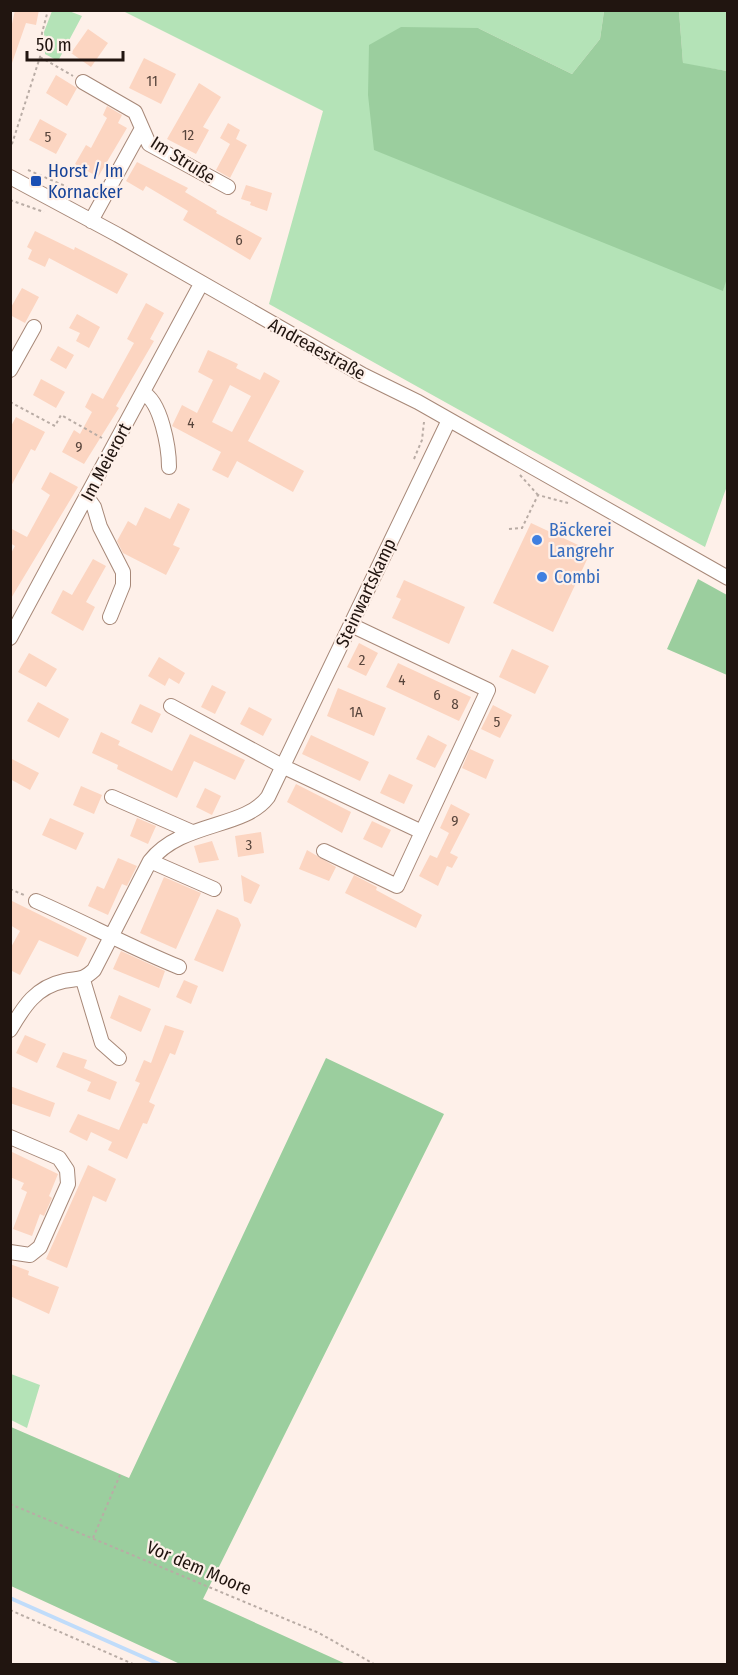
<svg xmlns="http://www.w3.org/2000/svg" width="738" height="1675" font-family="'Fira Sans Condensed',sans-serif">
  <style>
    .green { fill: #b4e3b7 }
    .forest { fill: #9bce9e }
    .lines { fill: none; stroke-linecap: round; stroke-linejoin: round }
    .stream { stroke: #c0dcfa; stroke-width: 4 }
    .building { fill: #fcd5c1; fill-rule: evenodd }
    .minor-casing { stroke: #a78878; stroke-width: 16 }
    .path { stroke: #b9aca5; stroke-width: 2; stroke-dasharray: 3 3; stroke-linecap: butt }
    .minor { stroke: #fff; stroke-width: 14 }
    .transit-dot { fill: #1a4fb4; stroke: #fef0e9; stroke-width: 2 }
    .shop-dot { fill: #3f7fe0; stroke: #fef0e9; stroke-width: 2 }
    .labels { text-anchor: middle; stroke-width: 4.5; stroke-linejoin: round; paint-order: stroke }
    .number-label { font-size: 15px; fill: #58453c }
    .street-label { font-size: 18px; fill: #211510; stroke: #fef0e9 }
    .transit-label { font-size: 18px; fill: #164399; stroke: #fef0e9; text-anchor: start }
    .shop-label { font-size: 18px; fill: #366cbe; stroke: #fef0e9; text-anchor: start }
  </style>
  <rect width="100%" height="100%" fill="#fef0e9"/>
  <path class="green" d="M 52,11 L 69,11 L 82,16 L 58,61 L 45,54 L 44,32 Z
    M 123,11 L 604,11 L 600,39 L 572,74 L 478,28 L 723,290 L 727,275 L 727,486 L 705,547 L 269,304 L 323,111 Z
    M 679,11 L 727,11 L 727,71 L 683,64 Z
    M 11,1374 L 40,1385 L 27,1428 L 11,1420 Z"/>
  <path class="forest" d="M 604,11 L 679,11 L 683,63 L 727,71 L 728,275 L 723,291 L 374,150 L 368,95 L 369,45 L 401,27 L 478,28 L 572,74 L 600,39 Z
    M 698,579 L 727,595 L 727,675 L 667,649 Z
    M 326,1058 L 444,1114 L 203,1599 L 346,1664 L 180,1664 L 11,1586 L 11,1427 L 129,1478 Z"/>
  <g class="lines">
    <path class="stream" d="M 10,1598 L 159,1664"/>
  </g>
  <path class="building" d="M 15,10 L 39,10 L 36,25 L 26,23 L 12,63 L 10,33 Z
    M 88,29 L 108,43 L 91,67 L 71,53 Z
    M 144,58 L 176,74 L 161,104 L 129,88 Z
    M 56,75 L 77,88 L 67,106 L 46,93 Z
    M 199,83 L 221,97 L 203,127 L 209,130 L 196,154 L 167,139 Z
    M 107,106 L 122,115 L 118,123 L 127,128 L 98,177 L 75,164 L 86,145 L 91,148 L 107,118 L 103,115 Z
    M 40,119 L 67,134 L 56,154 L 29,140 Z
    M 228,123 L 240,130 L 236,139 L 247,145 L 230,178 L 216,170 L 230,144 L 220,138 Z
    M 137,162 L 188,188 L 185,192 L 217,211 L 216,213 L 262,238 L 250,260 L 183,220 L 188,211 L 146,186 L 143,191 L 126,181 Z
    M 246,185 L 272,193 L 267,211 L 250,205 L 251,202 L 241,199 Z
    M 35,231 L 74,250 L 75,247 L 128,274 L 117,294 L 49,258 L 45,267 L 28,259 L 32,250 L 27,247 Z
    M 22,288 L 39,297 L 25,323 L 10,315 L 10,309 Z
    M 146,303 L 164,313 L 150,339 L 154,341 L 116,406 L 119,408 L 84,464 L 62,452 L 74,430 L 80,434 L 92,412 L 85,407 L 92,393 L 103,399 L 134,343 L 127,339 Z
    M 77,314 L 100,327 L 89,348 L 76,341 L 80,333 L 69,328 Z
    M 58,346 L 74,355 L 66,369 L 50,360 Z
    M 208,350 L 238,364 L 236,368 L 260,380 L 264,372 L 280,381 L 248,441 L 304,471 L 293,492 L 237,461 L 228,478 L 212,470 L 221,452 L 172,426 L 182,405 L 197,413 L 213,380 L 198,372 ZM 230,385 L 251,396 L 232,432 L 212,422 Z
    M 41,379 L 65,392 L 56,408 L 33,395 Z
    M 16,417 L 45,432 L 35,451 L 31,449 L 10,488 L 10,428 Z
    M 50,472 L 78,487 L 10,600 L 10,555 L 15,546 L 10,543 L 10,528 L 27,537 L 50,495 L 41,489 Z
    M 178,503 L 190,509 L 173,545 L 180,548 L 166,575 L 123,553 L 117,541 L 128,521 L 136,526 L 145,507 L 170,519 Z
    M 531,523 L 591,551 L 553,632 L 493,603 Z
    M 93,559 L 106,566 L 86,602 L 95,607 L 83,631 L 51,613 L 63,590 L 72,595 Z
    M 404,580 L 465,607 L 449,644 L 392,618 L 401,599 L 396,597 Z
    M 359,643 L 378,653 L 366,676 L 347,667 Z
    M 512,649 L 549,666 L 535,694 L 499,677 Z
    M 29,653 L 57,669 L 46,687 L 18,672 Z
    M 159,657 L 185,673 L 179,684 L 169,678 L 165,686 L 148,676 Z
    M 398,663 L 471,697 L 459,721 L 386,687 Z
    M 212,685 L 226,692 L 215,714 L 201,707 Z
    M 338,688 L 386,708 L 374,736 L 327,716 Z
    M 38,702 L 69,719 L 59,738 L 27,721 Z
    M 140,704 L 161,714 L 152,733 L 131,723 Z
    M 493,705 L 512,715 L 500,738 L 481,729 Z
    M 249,707 L 272,719 L 263,736 L 240,724 Z
    M 101,732 L 120,741 L 118,745 L 172,771 L 190,734 L 245,760 L 235,780 L 194,761 L 177,798 L 117,769 L 118,765 L 92,753 Z
    M 311,735 L 369,762 L 360,781 L 302,754 Z
    M 428,735 L 447,745 L 435,768 L 416,759 Z
    M 470,749 L 494,760 L 486,779 L 462,768 Z
    M 10,758 L 39,773 L 30,790 L 10,779 Z
    M 389,774 L 413,785 L 404,804 L 380,793 Z
    M 296,784 L 351,812 L 342,833 L 287,802 Z
    M 81,786 L 102,795 L 94,814 L 73,805 Z
    M 205,788 L 221,796 L 212,815 L 196,807 Z
    M 451,804 L 470,814 L 450,853 L 458,857 L 452,868 L 447,866 L 438,886 L 419,876 L 430,855 L 437,858 L 449,833 L 440,828 Z
    M 50,818 L 84,833 L 76,850 L 42,835 Z
    M 137,818 L 156,826 L 148,844 L 130,836 Z
    M 372,821 L 391,830 L 382,848 L 363,839 Z
    M 261,832 L 264,853 L 238,857 L 235,836 Z
    M 212,841 L 219,860 L 199,863 L 194,846 Z
    M 307,850 L 336,867 L 329,881 L 299,869 Z
    M 118,858 L 137,866 L 127,886 L 122,884 L 108,915 L 88,906 L 97,886 L 104,889 Z
    M 241,875 L 260,885 L 251,904 L 244,901 Z
    M 354,875 L 377,887 L 376,890 L 422,915 L 416,928 L 345,893 Z
    M 164,877 L 201,893 L 176,949 L 140,933 Z
    M 10,900 L 87,938 L 78,957 L 39,940 L 20,975 L 10,970 L 10,949 L 20,931 L 10,925 Z
    M 217,909 L 238,918 L 241,925 L 223,972 L 194,960 Z
    M 121,951 L 165,971 L 159,988 L 113,969 Z
    M 184,980 L 198,986 L 191,1004 L 176,997 Z
    M 119,995 L 151,1009 L 141,1032 L 110,1018 Z
    M 165,1025 L 184,1031 L 175,1055 L 170,1053 L 149,1102 L 155,1105 L 147,1124 L 143,1123 L 127,1159 L 108,1150 L 112,1142 L 91,1132 L 87,1141 L 69,1132 L 78,1114 L 119,1130 L 140,1083 L 135,1081 L 144,1060 L 151,1063 Z
    M 25,1035 L 46,1044 L 37,1063 L 16,1053 Z
    M 63,1052 L 87,1060 L 84,1068 L 117,1082 L 110,1100 L 87,1091 L 91,1082 L 56,1067 Z
    M 10,1086 L 55,1103 L 50,1117 L 10,1103 Z
    M 10,1151 L 58,1174 L 49,1196 L 52,1198 L 44,1216 L 40,1214 L 32,1236 L 13,1229 L 27,1192 L 21,1189 L 24,1183 L 10,1177 Z
    M 88,1165 L 116,1179 L 106,1202 L 93,1196 L 67,1268 L 46,1259 Z
    M 10,1264 L 29,1271 L 28,1275 L 59,1287 L 49,1314 L 10,1296 Z"/>
  <g class="lines">
    <defs>
      <path id="minor" d="M 83,82 L 135,112 L 149,144 L 228,187
        M 10,177 L 118,235 L 363,375 L 418,402 L 728,578
        M 91,221 L 141,130
        M 10,370 L 34,327
        M 143,393 C 161,401 169,448 169,467
        M 87,497 L 94,507 L 100,527 L 123,572 L 123,585 L 110,617
        M 10,638 L 201,284
        M 171,706 L 284,767 L 422,832 L 488,690 L 351,625
        M 112,797 L 192,832
        M 324,851 L 397,886 L 422,832
        M 150,861 L 214,889
        M 36,901 C 84,922 130,947 179,967
        M 83,980 L 102,1043 L 119,1058
        M 10,1030 C 24,1006 36,987 64,981 C 79,978 82,981 94,970 L 150,861 C 182,821 244,829 268,797 L 449,420
        M 10,1137 L 59,1158 L 67,1170 L 68,1184 L 40,1247 L 30,1255 L 10,1252"/>
    </defs>
    <use href="#minor" class="minor-casing"/>
    <path class="path" d="M 40,57 L 73,76
      M 10,150 L 40,57 L 42,33 L 48,10
      M 28,170 L 86,195 L 92,194
      M 10,200 L 44,212
      M 10,402 L 55,426 L 61,415 L 102,438
      M 414,459 L 422,440 L 424,422
      M 520,475 L 538,495
      M 509,529 L 522,528 L 538,495 L 568,503
      M 10,889 L 24,895
      M 10,1504 L 319,1633 L 374,1664
      M 93,1538 L 120,1475
      M 10,1610 L 133,1664"/>
    <use href="#minor" class="minor"/>
  </g>
  <rect class="transit-dot" x="30" y="175" width="12" height="12" rx="3"/>
  <g class="shop-dot">
    <circle cx="537" cy="540" r="6"/>
    <circle cx="542" cy="577" r="6"/>
  </g>
  <g class="labels">
    <g class="number-label">
      <text x="152" y="86">11</text>
      <text x="188" y="140">12</text>
      <text x="48" y="142">5</text>
      <text x="239" y="245">6</text>
      <text x="191" y="428">4</text>
      <text x="79" y="452">9</text>
      <text x="362" y="665">2</text>
      <text x="402" y="685">4</text>
      <text x="437" y="700">6</text>
      <text x="455" y="709">8</text>
      <text x="356" y="717">1A</text>
      <text x="497" y="727">5</text>
      <text x="455" y="826">9</text>
      <text x="249" y="850">3</text>
    </g>
    <g class="street-label">
      <text transform="translate(183 160) rotate(32)" y="6">Im Struße</text>
      <text transform="translate(317 349) rotate(29)" y="6">Andreaestraße</text>
      <text transform="translate(106 462) rotate(-62)" y="6">Im Meierort</text>
      <text transform="translate(366 593) rotate(-65)" y="6">Steinwartskamp</text>
      <text transform="translate(199 1568) rotate(23)" y="6">Vor dem Moore</text>
    </g>
    <g class="transit-label">
      <text x="48" y="177">Horst / Im<tspan x="48" dy="21">Kornacker</tspan></text>
    </g>
    <g class="shop-label">
      <text x="549" y="536">Bäckerei<tspan x="549" dy="21">Langrehr</tspan></text>
      <text x="554" y="583">Combi</text>
    </g>
  </g>
  <rect width="738" height="1675" fill="none" stroke="#211510" stroke-width="24"/>
  <path d="M27 51v9h96v-9" fill="none" stroke="#211510" stroke-width="3"/>
  <text x="36" y="51" font-size="18" fill="#211510" stroke="#fef0e9" stroke-width="4.5" paint-order="stroke">50 m</text>
</svg>
